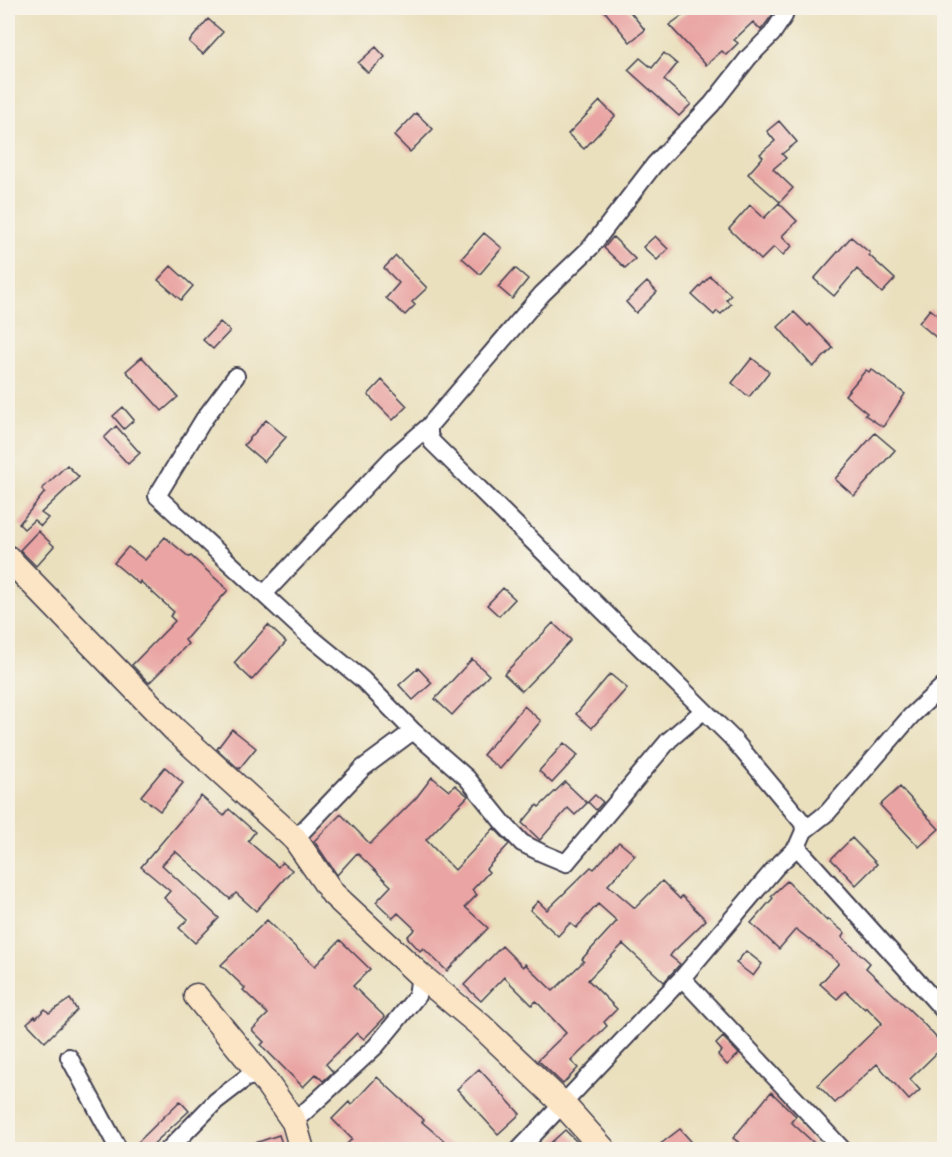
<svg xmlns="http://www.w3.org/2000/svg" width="952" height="1157" font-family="Cardo,serif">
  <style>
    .building { fill: #e9a4a3 }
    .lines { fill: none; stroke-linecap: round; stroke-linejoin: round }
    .street-casing { stroke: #403e4f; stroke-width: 20 }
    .secondary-casing { stroke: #403e4f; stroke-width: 27 }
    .street { stroke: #fff; stroke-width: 16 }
    .secondary { stroke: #fce5c4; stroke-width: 24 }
  </style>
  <rect width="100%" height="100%" fill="#f7f3e8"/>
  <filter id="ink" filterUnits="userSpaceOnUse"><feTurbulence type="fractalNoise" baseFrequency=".0167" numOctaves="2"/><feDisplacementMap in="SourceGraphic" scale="12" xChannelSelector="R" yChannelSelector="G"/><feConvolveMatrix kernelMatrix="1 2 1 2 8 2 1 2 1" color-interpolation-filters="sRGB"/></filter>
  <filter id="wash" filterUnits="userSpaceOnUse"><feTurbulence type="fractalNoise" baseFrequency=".008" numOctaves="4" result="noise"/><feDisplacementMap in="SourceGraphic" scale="24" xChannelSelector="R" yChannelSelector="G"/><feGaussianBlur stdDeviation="1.35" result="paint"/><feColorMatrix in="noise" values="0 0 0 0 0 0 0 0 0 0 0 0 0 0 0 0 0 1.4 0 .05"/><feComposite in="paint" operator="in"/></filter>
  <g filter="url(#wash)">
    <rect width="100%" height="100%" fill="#eae0be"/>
    <g id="blocks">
      <path class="building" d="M 602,8 L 627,8 L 645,30 L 630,42 Z
        M 693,8 L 766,8 L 773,14 L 761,30 L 753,22 L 734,40 L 738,43 L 726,55 L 722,51 L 706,65 L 669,25 Z
        M 208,19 L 223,32 L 203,54 L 189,42 Z
        M 376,47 L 385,57 L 368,73 L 358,63 Z
        M 664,53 L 677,64 L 664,80 L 691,104 L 679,116 L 628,70 L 640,58 L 652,68 Z
        M 600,101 L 615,116 L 584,149 L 568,134 Z
        M 416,113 L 433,129 L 410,152 L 394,136 Z
        M 779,121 L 797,142 L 782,154 L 786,158 L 773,169 L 793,188 L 780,202 L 748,174 L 763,157 L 760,154 L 775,141 L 767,131 Z
        M 779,203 L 797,221 L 782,236 L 792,246 L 783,255 L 774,247 L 761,260 L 729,229 L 750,205 L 764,218 Z
        M 484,233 L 502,248 L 480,274 L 462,258 Z
        M 655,236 L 668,249 L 657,260 L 643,247 Z
        M 613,237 L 635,259 L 625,268 L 604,248 Z
        M 851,237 L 870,253 L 869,255 L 895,279 L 882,293 L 857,269 L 834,296 L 814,279 Z
        M 396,256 L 427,288 L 412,302 L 415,305 L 405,315 L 386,298 L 399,283 L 384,268 Z
        M 171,266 L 193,286 L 181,300 L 158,280 Z
        M 515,268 L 528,279 L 512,299 L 498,287 Z
        M 710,276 L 731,295 L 726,300 L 731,304 L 721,314 L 717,311 L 714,315 L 692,295 Z
        M 647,282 L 657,292 L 636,313 L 626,302 Z
        M 930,309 L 945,321 L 945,331 L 938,339 L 919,323 Z
        M 794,312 L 808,326 L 810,324 L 833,348 L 813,367 L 778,327 Z
        M 220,322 L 230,331 L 213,349 L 203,340 Z
        M 142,357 L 178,397 L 162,411 L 126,371 Z
        M 752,358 L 769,372 L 749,397 L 732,383 Z
        M 871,369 L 905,394 L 883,427 L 865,415 L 867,413 L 845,395 L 866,370 L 869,372 Z
        M 382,380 L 407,406 L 393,420 L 368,395 Z
        M 123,407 L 134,420 L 124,429 L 113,416 Z
        M 266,420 L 286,437 L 264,462 L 244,445 Z
        M 116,426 L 140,453 L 128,464 L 104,438 Z
        M 875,433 L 895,450 L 854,496 L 835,479 Z
        M 67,465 L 79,477 L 41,513 L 48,518 L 41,526 L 34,520 L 24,529 L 19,524 L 45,492 L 42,489 Z
        M 38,531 L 54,546 L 36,566 L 20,550 Z
        M 165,537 L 189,557 L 191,556 L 228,590 L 185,640 L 188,644 L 149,683 L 132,665 L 175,621 L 170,616 L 174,612 L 140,581 L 139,584 L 114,563 L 128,547 L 145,560 Z
        M 503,588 L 515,599 L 499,616 L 487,605 Z
        M 553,623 L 571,640 L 522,691 L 504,674 Z
        M 268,625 L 286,642 L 252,680 L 234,663 Z
        M 472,659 L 489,675 L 452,715 L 435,699 Z
        M 418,668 L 432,683 L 413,700 L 399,685 Z
        M 610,674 L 627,688 L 592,728 L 576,714 Z
        M 524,706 L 541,721 L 500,769 L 483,755 Z
        M 232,729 L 256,748 L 239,769 L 217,749 Z
        M 564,743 L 578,755 L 552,783 L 539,771 Z
        M 165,767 L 183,783 L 160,811 L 141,796 Z
        M 432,777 L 449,791 L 455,785 L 468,796 L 426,840 L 455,870 L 494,828 L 509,844 L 486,869 L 489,872 L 472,890 L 477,895 L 465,907 L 488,928 L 447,971 L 423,948 L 420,951 L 407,937 L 415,929 L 398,913 L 393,918 L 376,902 L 391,886 L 357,853 L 337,875 L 314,841 L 341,814 L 370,844 L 416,798 Z
        M 565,782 L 587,803 L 575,815 L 568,808 L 540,840 L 522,823 L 537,805 L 539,807 Z
        M 900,787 L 939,829 L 919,847 L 880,805 Z
        M 595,795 L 603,802 L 596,810 L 588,802 Z
        M 201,796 L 224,816 L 229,809 L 255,832 L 248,841 L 278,867 L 282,862 L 292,870 L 256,911 L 236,893 L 230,899 L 175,851 L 162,865 L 219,918 L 195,943 L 179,928 L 188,919 L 164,898 L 170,891 L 141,867 Z
        M 852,838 L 877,864 L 856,885 L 831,859 Z
        M 619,842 L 635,855 L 608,885 L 635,908 L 662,881 L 680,899 L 682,896 L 706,920 L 672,953 L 670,956 L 680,964 L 664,982 L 623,944 L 588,980 L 617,1009 L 604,1022 L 607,1026 L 571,1061 L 578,1068 L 563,1084 L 538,1060 L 566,1033 L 536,1001 L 532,1005 L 504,977 L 481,1001 L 464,985 L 502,946 L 523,967 L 525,964 L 553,991 L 584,961 L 582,959 L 617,921 L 598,904 L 576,928 L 570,923 L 558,936 L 530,910 L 538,901 L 547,910 L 591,867 L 594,869 Z
        M 787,881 L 827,921 L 828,919 L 845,933 L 842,937 L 870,963 L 866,968 L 921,1021 L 944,1046 L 910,1079 L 920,1090 L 909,1100 L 877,1064 L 835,1103 L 818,1085 L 882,1023 L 866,1007 L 865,1009 L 845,991 L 837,999 L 820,984 L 839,963 L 796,929 L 779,949 L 751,923 L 773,898 L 771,896 Z
        M 267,920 L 315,966 L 340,940 L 370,969 L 353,986 L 385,1017 L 364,1039 L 357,1033 L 326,1064 L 333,1072 L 323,1081 L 316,1074 L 303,1087 L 261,1045 L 264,1042 L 252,1030 L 268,1014 L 243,990 L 245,988 L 221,965 Z
        M 746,951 L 762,964 L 753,976 L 736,963 Z
        M 70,999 L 77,1010 L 45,1042 L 27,1023 L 35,1016 L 36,1018 L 45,1009 L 49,1013 Z
        M 723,1037 L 739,1054 L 727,1065 L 718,1055 L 722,1051 L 716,1044 Z
        M 479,1069 L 520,1114 L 498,1134 L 457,1089 Z
        M 377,1077 L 424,1120 L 422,1122 L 454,1149 L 342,1149 L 352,1139 L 332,1119 L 349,1102 L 351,1105 Z
        M 771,1092 L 796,1116 L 791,1122 L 814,1143 L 808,1149 L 748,1149 L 733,1138 Z
        M 180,1101 L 189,1111 L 148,1149 L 131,1149 Z
        M 680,1129 L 698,1149 L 654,1149 Z
        M 565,1130 L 584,1149 L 544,1149 Z
        M 279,1135 L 284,1149 L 244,1149 L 243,1147 Z"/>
    </g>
  </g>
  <g filter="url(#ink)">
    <use href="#blocks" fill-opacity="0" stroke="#403e4f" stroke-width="1.5"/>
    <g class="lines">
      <defs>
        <path id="street" d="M 236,376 L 204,419 L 157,496 L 308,635 L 363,680 L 413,731 L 467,778 L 504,824 L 522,843 L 542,853 L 566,863 L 669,740 L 703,711
          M 264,594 L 392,458 L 429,426
          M 804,831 L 828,812 L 911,716 L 944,685
          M 295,839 L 363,768 L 413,731
          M 797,847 L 944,1011
          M 682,978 L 843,1150
          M 69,1057 L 119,1150
          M 294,1122 L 376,1046 L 417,996 L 420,975
          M 168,1150 L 216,1101 L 246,1078 L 261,1075
          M 519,1150 L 682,978 L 776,867 L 797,847 L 804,831 L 803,823 L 732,738 L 432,442 L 429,435 L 429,426 L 542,294 L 591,247 L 654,165 L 712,104 L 749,57 L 772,34 L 784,16 L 786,8"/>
        <path id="secondary" d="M 8,558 L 175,730 L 295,839 L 333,894 L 420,975 L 480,1025 L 562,1103 L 604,1150
          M 196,996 L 261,1075 L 294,1122 L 302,1150"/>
      </defs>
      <use href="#street" class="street-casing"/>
      <use href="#secondary" class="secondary-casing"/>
      <use href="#street" class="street"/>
      <use href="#secondary" class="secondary"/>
    </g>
  </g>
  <rect width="952" height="1157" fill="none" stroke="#f7f3e8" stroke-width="30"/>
</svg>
